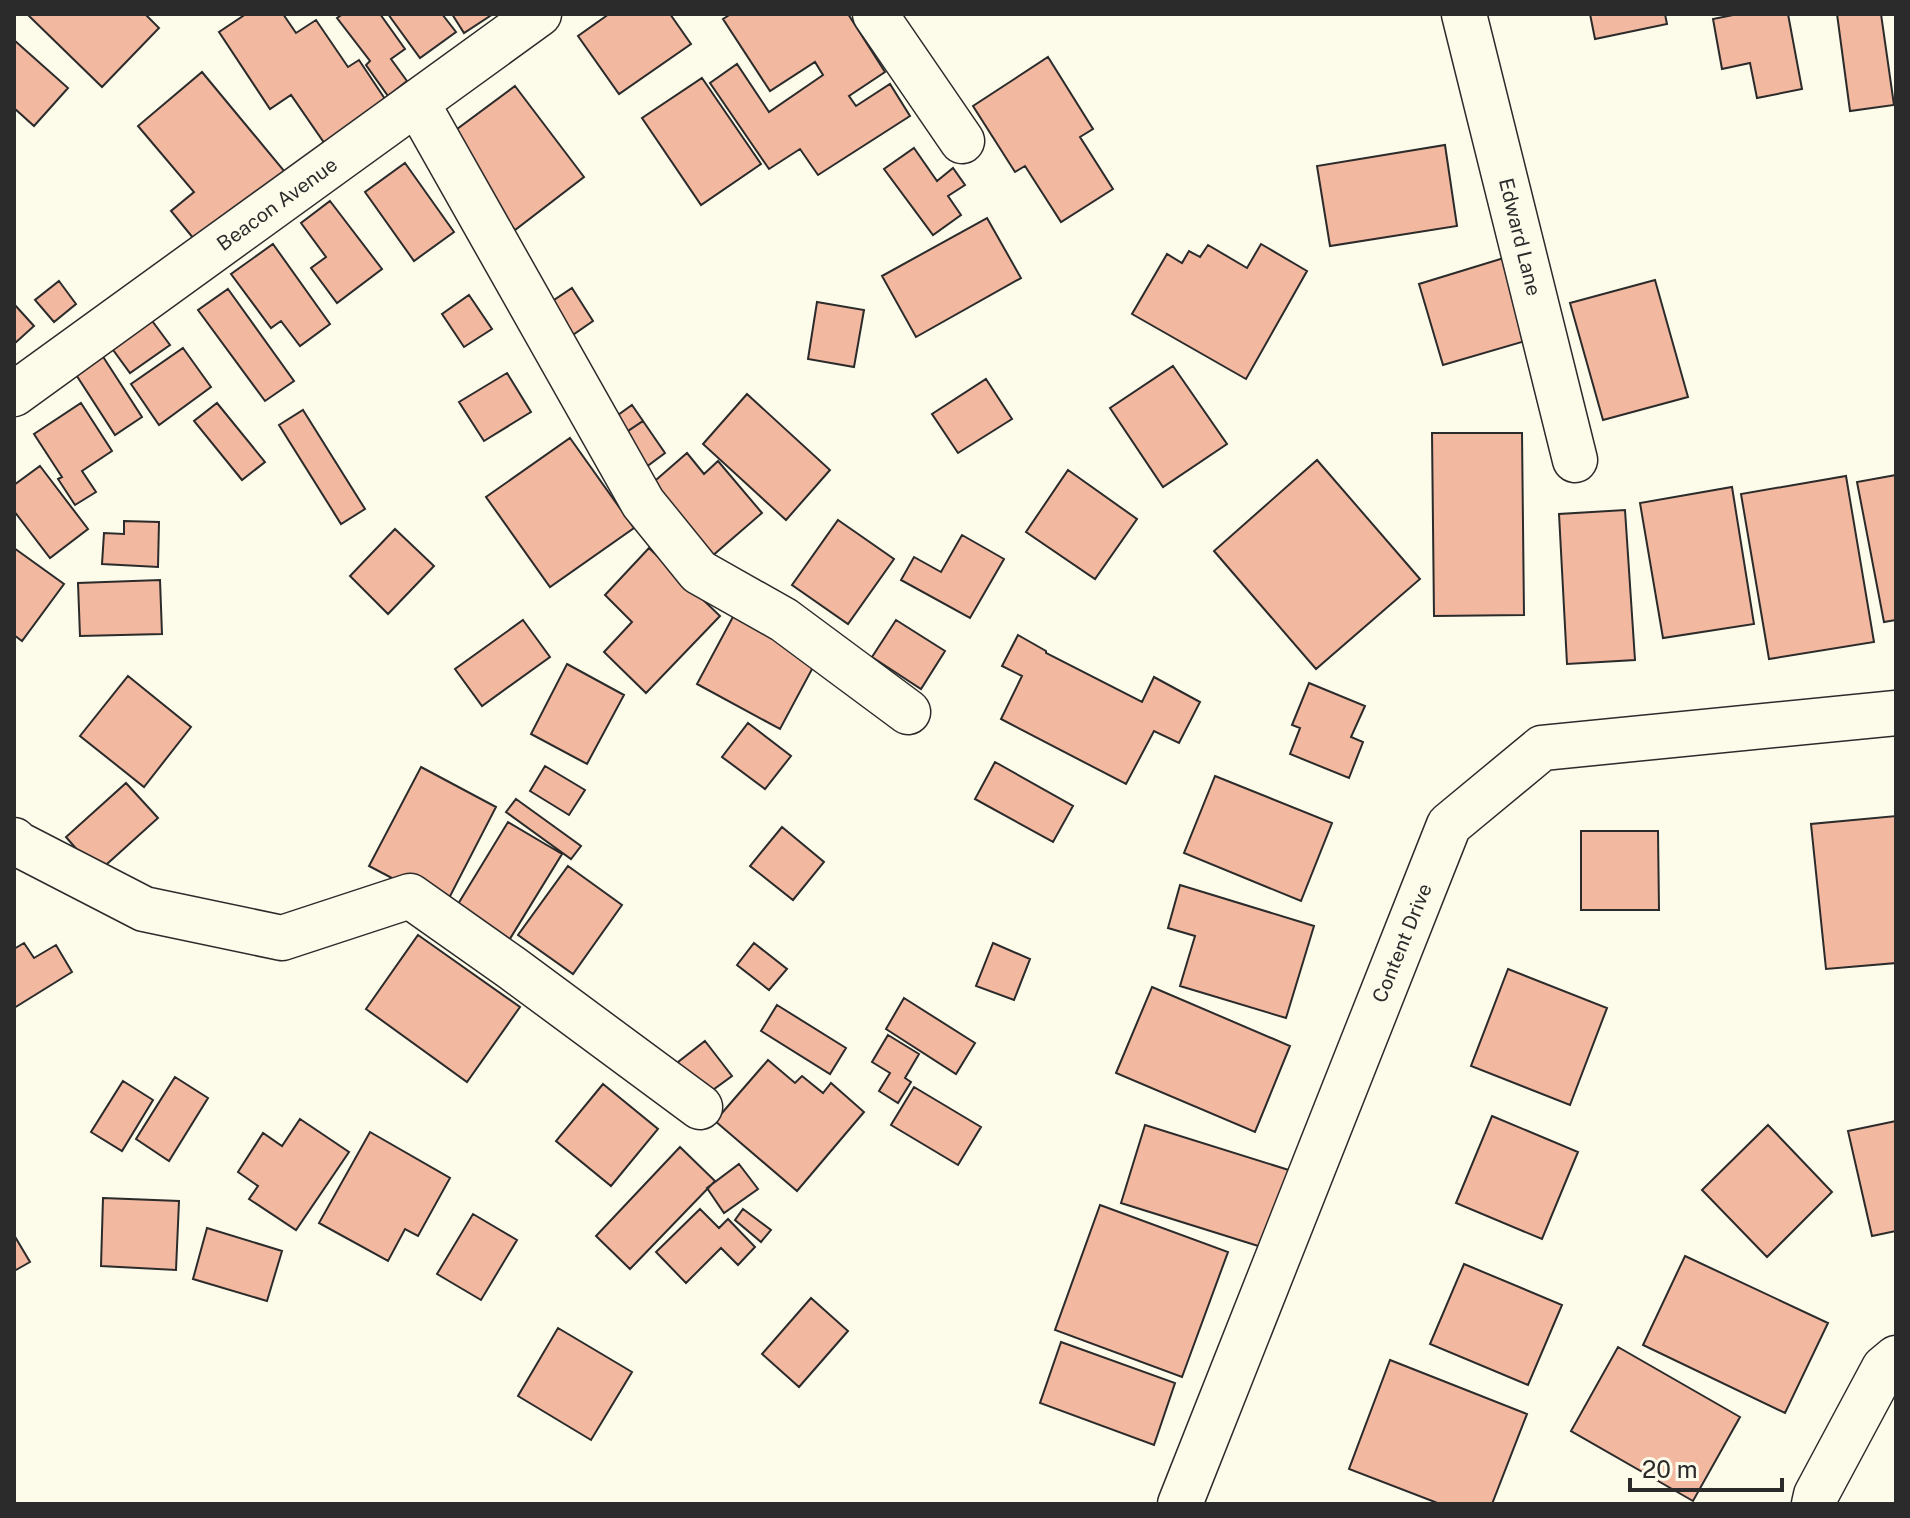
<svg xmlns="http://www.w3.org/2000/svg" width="1910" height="1518" font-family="'Public Sans',sans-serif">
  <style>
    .building { fill: #f2b8a0; stroke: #2b2b2b; stroke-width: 2 }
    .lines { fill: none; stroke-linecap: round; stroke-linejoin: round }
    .minor-casing { stroke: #2b2b2b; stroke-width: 47 }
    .minor { stroke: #fdfbea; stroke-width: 44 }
    .labels { text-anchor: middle; stroke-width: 6; stroke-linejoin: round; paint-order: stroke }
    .street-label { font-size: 20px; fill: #2b2b2b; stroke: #fdfbea }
  </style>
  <rect width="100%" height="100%" fill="#fdfbea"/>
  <path class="building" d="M 27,14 L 145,14 L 159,28 L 102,87 Z
    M 246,14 L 283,14 L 296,33 L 316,20 L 348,67 L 359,60 L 387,102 L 325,144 L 291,95 L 270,109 L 219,32 Z
    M 343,14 L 380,14 L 405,49 L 391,59 L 407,81 L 388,96 L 366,65 L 370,61 L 337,18 Z
    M 388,14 L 442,14 L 456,32 L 420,58 Z
    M 452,14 L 493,14 L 464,33 Z
    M 609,14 L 670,14 L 691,44 L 619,94 L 578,36 Z
    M 731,14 L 848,14 L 885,72 L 849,96 L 856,106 L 890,84 L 910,116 L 818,175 L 800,149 L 769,169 L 710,83 L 737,64 L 769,112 L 823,75 L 815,62 L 770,91 L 723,19 Z
    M 1590,14 L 1665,14 L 1667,24 L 1595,39 Z
    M 1738,14 L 1788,14 L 1802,89 L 1757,98 L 1750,63 L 1722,69 L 1713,19 Z
    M 1837,14 L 1881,14 L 1894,105 L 1850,111 Z
    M 14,40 L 68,88 L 34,126 L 14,108 Z
    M 1048,57 L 1093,129 L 1080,137 L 1113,189 L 1061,222 L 1025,166 L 1015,172 L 973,106 Z
    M 202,72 L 285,172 L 198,244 L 171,211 L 194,192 L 138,126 Z
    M 702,78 L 761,164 L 701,205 L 642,118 Z
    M 515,86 L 584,177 L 515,230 L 445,138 Z
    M 1445,145 L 1457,226 L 1330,246 L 1317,166 Z
    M 914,148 L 937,181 L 953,168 L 965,185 L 948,196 L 961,215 L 933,235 L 884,169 Z
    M 405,163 L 454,232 L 414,261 L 365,192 Z
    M 330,201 L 382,269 L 337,303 L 311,268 L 326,257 L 301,223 Z
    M 987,218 L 1021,278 L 916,337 L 882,276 Z
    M 273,244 L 330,324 L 300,346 L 281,321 L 271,328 L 231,274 Z
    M 1261,244 L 1307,271 L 1246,379 L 1132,314 L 1167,254 L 1182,263 L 1189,251 L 1200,257 L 1208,245 L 1247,268 Z
    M 1507,257 L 1532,339 L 1443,365 L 1419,284 Z
    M 1655,280 L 1688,397 L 1603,420 L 1570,303 Z
    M 59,281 L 76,304 L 54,322 L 35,300 Z
    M 572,288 L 593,321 L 564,341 L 542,308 Z
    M 228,289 L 294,381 L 265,401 L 198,310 Z
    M 469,295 L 492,329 L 464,347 L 442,314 Z
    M 817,302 L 864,310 L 854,367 L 808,359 Z
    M 14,304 L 34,326 L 14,344 Z
    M 147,314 L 170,345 L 130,373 L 108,343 Z
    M 183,348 L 211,387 L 159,425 L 131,384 Z
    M 100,352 L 142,417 L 115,435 L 73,370 Z
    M 1173,366 L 1227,444 L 1163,487 L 1110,408 Z
    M 507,373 L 531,412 L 484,441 L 459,402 Z
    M 986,379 L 1012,419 L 958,453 L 932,414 Z
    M 747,394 L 830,470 L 786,520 L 703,444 Z
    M 81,403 L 112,451 L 82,471 L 96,492 L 75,505 L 58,479 L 62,477 L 34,434 Z
    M 217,403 L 265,462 L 242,480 L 194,421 Z
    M 632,405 L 643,421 L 619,437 L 604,425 Z
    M 303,410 L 365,509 L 341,524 L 279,425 Z
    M 643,421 L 665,453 L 642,470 L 619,437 Z
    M 1432,433 L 1522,433 L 1524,615 L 1434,616 Z
    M 570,438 L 634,528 L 550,587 L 486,497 Z
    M 687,453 L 704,474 L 718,461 L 762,513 L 711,557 L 649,486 Z
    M 1317,460 L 1420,579 L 1316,669 L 1214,551 Z
    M 40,466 L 88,529 L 50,558 L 14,511 L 14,485 Z
    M 1068,470 L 1137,519 L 1095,579 L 1026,532 Z
    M 1896,475 L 1896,620 L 1884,622 L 1857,482 Z
    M 1846,476 L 1874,642 L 1769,659 L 1741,494 Z
    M 1732,487 L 1754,624 L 1663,638 L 1640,503 Z
    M 1625,510 L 1635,660 L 1567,664 L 1559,514 Z
    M 838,520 L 894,559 L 848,624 L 792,585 Z
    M 124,521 L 159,522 L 158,567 L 102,564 L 104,533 L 124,534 Z
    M 395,529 L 434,566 L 388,614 L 350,576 Z
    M 962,535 L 1004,559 L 970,618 L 901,580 L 914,557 L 941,572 Z
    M 14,548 L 64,584 L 22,641 L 14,635 Z
    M 649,548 L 720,616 L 646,693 L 604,652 L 632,622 L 605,595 Z
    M 160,580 L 162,634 L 80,636 L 78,583 Z
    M 735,613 L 818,658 L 780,729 L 697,684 Z
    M 523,620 L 550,657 L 482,706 L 455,669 Z
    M 896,620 L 945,651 L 921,689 L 872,657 Z
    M 1018,635 L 1046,651 L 1046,653 L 1142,702 L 1154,677 L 1200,702 L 1179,743 L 1154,731 L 1126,784 L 1001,719 L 1022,676 L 1002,666 Z
    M 567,664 L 624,695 L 587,764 L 531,734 Z
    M 128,676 L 191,727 L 144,787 L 80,736 Z
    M 1309,683 L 1365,706 L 1351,737 L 1363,742 L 1349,778 L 1290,754 L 1300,728 L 1292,725 Z
    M 748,723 L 791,756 L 765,789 L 722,757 Z
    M 995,762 L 1073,806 L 1053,842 L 975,799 Z
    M 545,766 L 585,790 L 569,815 L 530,791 Z
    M 421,767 L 496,807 L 445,906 L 369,866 Z
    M 1215,776 L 1332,823 L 1301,901 L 1184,853 Z
    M 126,783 L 158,818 L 97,873 L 66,837 Z
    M 516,799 L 581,846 L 571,859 L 506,812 Z
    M 1896,816 L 1896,963 L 1826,969 L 1811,824 Z
    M 508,822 L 562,854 L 508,942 L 455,909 Z
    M 782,827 L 824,862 L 793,900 L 750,866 Z
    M 1581,831 L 1658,831 L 1659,910 L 1581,910 Z
    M 568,866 L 622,905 L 573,974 L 518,935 Z
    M 1180,885 L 1314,926 L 1286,1018 L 1180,986 L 1195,936 L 1168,928 Z
    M 418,935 L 520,1007 L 467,1082 L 366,1009 Z
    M 24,943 L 34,958 L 56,945 L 72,972 L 14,1008 L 14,949 Z
    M 754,943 L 787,969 L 769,990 L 737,965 Z
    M 993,943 L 1030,959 L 1014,1000 L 976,986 Z
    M 1508,969 L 1607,1008 L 1570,1105 L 1471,1066 Z
    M 1152,987 L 1290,1046 L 1255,1132 L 1116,1073 Z
    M 904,998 L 975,1043 L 956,1074 L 886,1029 Z
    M 777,1005 L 846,1048 L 830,1074 L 761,1031 Z
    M 888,1035 L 919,1054 L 905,1078 L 911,1082 L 898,1103 L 879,1091 L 890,1073 L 872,1062 Z
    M 705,1041 L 732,1076 L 699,1100 L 673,1066 Z
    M 768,1060 L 795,1083 L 802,1076 L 823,1093 L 831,1083 L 864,1112 L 797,1191 L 715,1121 Z
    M 175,1077 L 208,1098 L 169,1161 L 136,1139 Z
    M 123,1081 L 153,1100 L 122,1151 L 91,1132 Z
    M 603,1084 L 658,1129 L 611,1186 L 556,1141 Z
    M 914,1087 L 981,1127 L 958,1165 L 891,1125 Z
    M 1492,1116 L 1578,1152 L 1542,1239 L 1456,1203 Z
    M 300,1119 L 349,1152 L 296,1230 L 249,1199 L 258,1186 L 238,1172 L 263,1133 L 282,1146 Z
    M 1896,1121 L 1896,1231 L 1872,1236 L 1848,1131 Z
    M 1145,1125 L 1295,1172 L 1271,1250 L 1121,1203 Z
    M 1768,1125 L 1832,1192 L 1767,1257 L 1702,1190 Z
    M 370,1132 L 450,1178 L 418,1236 L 405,1229 L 388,1261 L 319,1223 Z
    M 680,1147 L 715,1181 L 630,1269 L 596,1236 Z
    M 739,1164 L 758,1189 L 724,1213 L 707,1188 Z
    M 103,1198 L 179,1201 L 176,1270 L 101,1266 Z
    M 1100,1205 L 1228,1252 L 1182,1377 L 1055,1330 Z
    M 700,1209 L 719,1228 L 728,1219 L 755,1247 L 738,1265 L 721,1248 L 686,1283 L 656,1252 Z
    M 743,1209 L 771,1230 L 761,1242 L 735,1220 Z
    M 473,1214 L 517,1240 L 481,1300 L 437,1274 Z
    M 207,1228 L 282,1251 L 267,1301 L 193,1279 Z
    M 14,1235 L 30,1262 L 14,1271 Z
    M 1685,1256 L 1828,1323 L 1785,1413 L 1643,1345 Z
    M 1464,1264 L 1562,1305 L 1528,1385 L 1430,1344 Z
    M 811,1298 L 848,1331 L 799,1387 L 762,1354 Z
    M 558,1328 L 632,1372 L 591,1440 L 518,1396 Z
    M 1061,1342 L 1175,1383 L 1154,1445 L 1040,1403 Z
    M 1618,1347 L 1740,1417 L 1693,1501 L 1571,1431 Z
    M 1390,1360 L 1527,1414 L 1492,1504 L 1440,1504 L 1349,1469 Z"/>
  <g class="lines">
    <defs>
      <path id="minor" d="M 875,14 L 962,141
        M 1464,14 L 1575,460
        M 417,103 L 643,503 L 699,572 L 784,620 L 908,712
        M 14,394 L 539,14
        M 14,840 L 18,844 L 144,909 L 282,938 L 410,896 L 512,968 L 700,1107
        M 1180,1504 L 1449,825 L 1542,748 L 1896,713
        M 1814,1504 L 1816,1495 L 1884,1368 L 1896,1358"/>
    </defs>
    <use href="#minor" class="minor-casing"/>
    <use href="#minor" class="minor"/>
  </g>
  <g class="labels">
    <g class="street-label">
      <text transform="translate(277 204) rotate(-36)" y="7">Beacon Avenue</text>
      <text transform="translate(1520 237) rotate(76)" y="7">Edward Lane</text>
      <text transform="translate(1402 943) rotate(-68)" y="7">Content Drive</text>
    </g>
  </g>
  <rect width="1910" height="1518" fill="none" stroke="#2b2b2b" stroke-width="32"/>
  <path d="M1630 1478v12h152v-12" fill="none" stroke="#2b2b2b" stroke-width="4"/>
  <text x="1642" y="1478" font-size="24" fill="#2b2b2b" stroke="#fdfbea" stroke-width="6" paint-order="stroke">20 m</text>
</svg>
